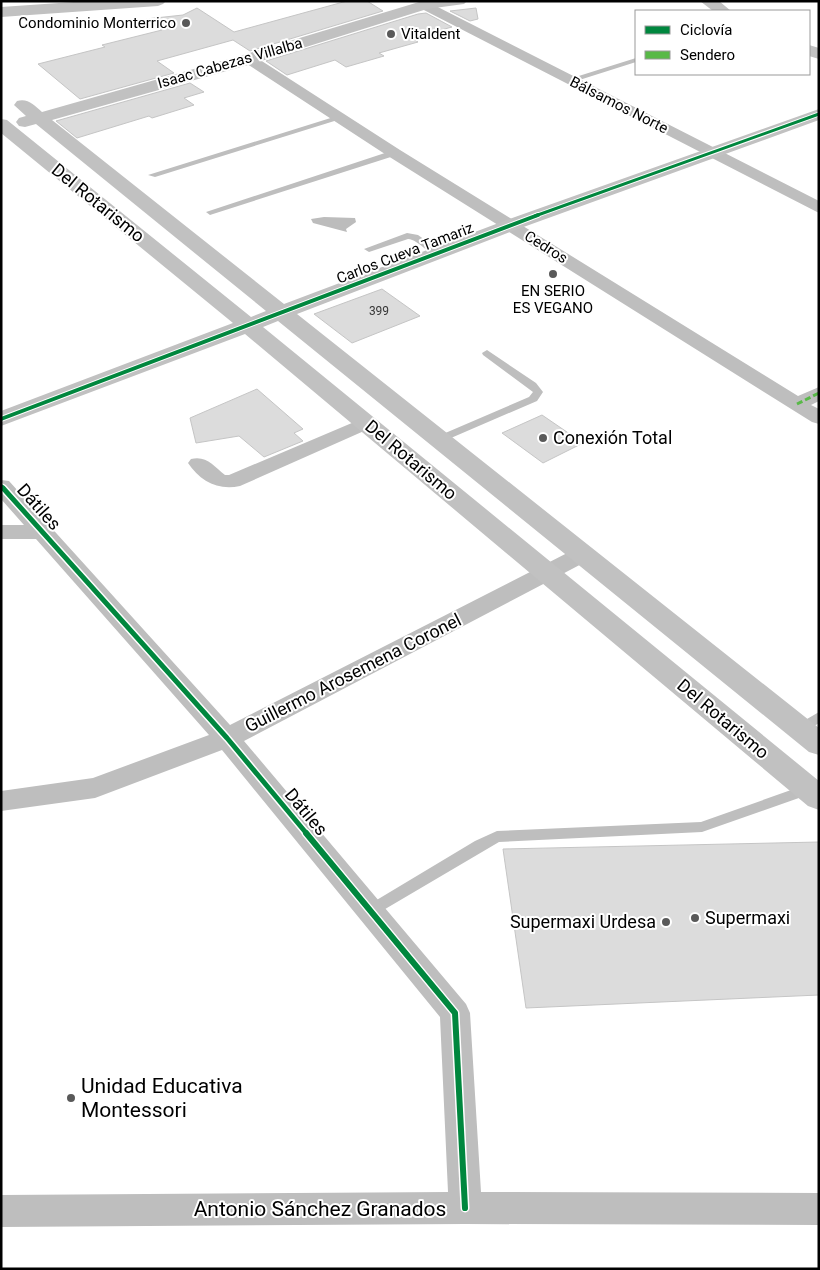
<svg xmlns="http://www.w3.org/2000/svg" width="820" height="1270" font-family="Roboto,sans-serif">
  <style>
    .water { fill: #bcbcbc }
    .building { fill: #dcdcdc; stroke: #c5c5c5 }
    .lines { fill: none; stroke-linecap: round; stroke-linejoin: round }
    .lane { fill: #bebebe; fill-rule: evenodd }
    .street { fill: #bebebe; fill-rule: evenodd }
    .secondary { fill: #c1c1c1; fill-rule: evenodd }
    .quiet { stroke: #58b947; stroke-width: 3; stroke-dasharray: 6 3; stroke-linecap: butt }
    .cycleway-far3-casing { stroke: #fff; stroke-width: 5 }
    .cycleway-far2-casing { stroke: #fff; stroke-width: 6 }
    .cycleway-far1-casing { stroke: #fff; stroke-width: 8 }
    .cycleway-casing { stroke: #fff; stroke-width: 9 }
    .cycleway-far3 { stroke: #00873e; stroke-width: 3 }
    .cycleway-far2 { stroke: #00873e; stroke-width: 4 }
    .cycleway-far1 { stroke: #00873e; stroke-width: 5 }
    .cycleway { stroke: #00873e; stroke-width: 6 }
    .poi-dot { fill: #595959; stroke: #fff; stroke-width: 2 }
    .labels { text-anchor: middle; stroke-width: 4; stroke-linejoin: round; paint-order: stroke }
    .far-number-label { font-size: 12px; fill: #373737 }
    .far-poi-label { font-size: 15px; fill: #000; stroke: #fff; text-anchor: end }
    .far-street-label { font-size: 15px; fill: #000; stroke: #fff }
    .street-label { font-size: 18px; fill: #000; stroke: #fff }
    .poi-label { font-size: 18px; fill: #000; stroke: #fff; text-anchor: start }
    .near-poi-label { font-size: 21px; fill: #000; stroke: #fff; text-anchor: start }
    .near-street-label { font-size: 21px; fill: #000; stroke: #fff }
  </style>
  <rect width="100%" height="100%" fill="#fff"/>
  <path class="water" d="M 324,217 L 355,218 L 356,222 L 346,229 L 347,232 L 313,223 L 311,219 Z"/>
  <path class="building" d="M 347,1 L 367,1 L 383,11 L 250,51 L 233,40 L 157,61 L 174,73 L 80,99 L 38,64 L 105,47 L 102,45 L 162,30 L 146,19 L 183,15 L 197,8 L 234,32 Z
    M 476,8 L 478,19 L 470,21 L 450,11 Z
    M 426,13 L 452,27 L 412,38 L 418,42 L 379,53 L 384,56 L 346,67 L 335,60 L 287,75 L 266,61 L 418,14 Z
    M 190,83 L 204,92 L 184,98 L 194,105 L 152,118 L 149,116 L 77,138 L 56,121 Z
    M 382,289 L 420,316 L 352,343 L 314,314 Z
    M 257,389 L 303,429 L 294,433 L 303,441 L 264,457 L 239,436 L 196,443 L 190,418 Z
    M 542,415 L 583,443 L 543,463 L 502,433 Z
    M 819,842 L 819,995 L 526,1008 L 503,849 Z"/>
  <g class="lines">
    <path class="lane" d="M 636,58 L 636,62 L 573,82 L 566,80 Z
      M 337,116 L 344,118 L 155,177 L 148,175 Z
      M 394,150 L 397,151 L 397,155 L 213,214 L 210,215 L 206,212 Z
      M 407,233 L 418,235 L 443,253 L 441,255 C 429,257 420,240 408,239 L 369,252 L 364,249 Z
      M 487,350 L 536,383 L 543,392 L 537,401 L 444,441 L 436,441 L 435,439 L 436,437 L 529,397 L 533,392 L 483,355 L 482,353 Z
      M 819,712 L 819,723 L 805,732 L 795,732 L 793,729 L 795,726 Z
      M 808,784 L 813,785 L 815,789 L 813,793 L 702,832 L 499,842 L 375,915 L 370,917 L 365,915 L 363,911 L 365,907 L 475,841 L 497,831 L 701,822 Z"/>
    <path class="street" d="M 426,1 L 819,201 L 819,213 L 420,8 L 418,5 L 420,2 Z
      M 249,55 L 254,56 L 400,150 L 798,396 L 819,387 L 819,401 L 811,405 L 819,409 L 819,424 L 812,422 L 388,156 L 244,62 L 242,59 L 244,56 Z
      M 366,417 L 373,419 L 376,423 L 373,427 L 240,486 C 218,491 200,481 188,463 L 191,459 C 206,455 214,466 225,475 L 229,475 Z
      M 1,480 L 9,481 L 230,725 L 575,549 L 583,547 L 591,549 L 594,554 L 591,559 L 244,741 L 466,1004 L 470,1013 L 481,1192 L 819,1193 L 819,1225 L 465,1224 L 1,1227 L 1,1195 L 448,1192 L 440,1017 L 222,750 L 95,798 L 1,811 L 1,791 L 93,778 L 209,735 L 36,539 L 1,539 L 1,525 L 24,525 L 1,499 Z"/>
    <path class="secondary" d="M 88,1 L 166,1 L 163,4 L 158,6 L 1,17 L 1,7 Z
      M 467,1 L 464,4 L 427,9 L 255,63 L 52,120 L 284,304 L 504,221 L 819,109 L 819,120 L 518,229 L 297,314 L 819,728 L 819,755 L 809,752 L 278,321 L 263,327 L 819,781 L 819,810 L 808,806 L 245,334 L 1,426 L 1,411 L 233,323 L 1,133 L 1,119 L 7,120 L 251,317 L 266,311 L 36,124 L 25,127 L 19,126 L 16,122 L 19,118 L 26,116 L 14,105 L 17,101 C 28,98 34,105 42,112 L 243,55 L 419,2 Z
      M 700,1 L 719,1 L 731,11 L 713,11 Z
      M 809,45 L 819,48 L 819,59 L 809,56 Z"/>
    <path class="quiet" d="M 797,404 L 819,393"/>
    <defs>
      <path id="cycleway-far3" d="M 535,216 L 819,114"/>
      <path id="cycleway-far2" d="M 1,419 L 538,215
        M 1,486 L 4,489"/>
      <path id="cycleway-far1" d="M 3,488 L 227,738 L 307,834"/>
      <path id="cycleway" d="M 306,833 L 455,1013 L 465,1208"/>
    </defs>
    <use href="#cycleway-far3" class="cycleway-far3-casing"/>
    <use href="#cycleway-far2" class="cycleway-far2-casing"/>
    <use href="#cycleway-far1" class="cycleway-far1-casing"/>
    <use href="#cycleway" class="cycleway-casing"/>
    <use href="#cycleway-far3" class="cycleway-far3"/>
    <use href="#cycleway-far2" class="cycleway-far2"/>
    <use href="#cycleway-far1" class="cycleway-far1"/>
    <use href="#cycleway" class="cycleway"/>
  </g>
  <g class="poi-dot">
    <circle cx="186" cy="23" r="5"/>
    <circle cx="391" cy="34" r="5"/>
    <circle cx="553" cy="274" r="5"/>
    <circle cx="543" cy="438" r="5"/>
    <circle cx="695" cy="918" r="5"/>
    <circle cx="666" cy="922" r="5"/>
    <circle cx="71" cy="1098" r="5"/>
  </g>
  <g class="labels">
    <g class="far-number-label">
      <text x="379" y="315">399</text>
    </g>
    <g class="far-poi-label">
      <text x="176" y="28">Condominio Monterrico</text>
      <text x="401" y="39" text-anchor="start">Vitaldent</text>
      <text x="553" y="296" text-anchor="middle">EN SERIO<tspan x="553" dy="17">ES VEGANO</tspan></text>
    </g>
    <g class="far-street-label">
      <text transform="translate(230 63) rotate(-16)" y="5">Isaac Cabezas Villalba</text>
      <text transform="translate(619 105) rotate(27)" y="5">Bálsamos Norte</text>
      <text transform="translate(546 247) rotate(32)" y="5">Cedros</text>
      <text transform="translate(405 253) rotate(-21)" y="5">Carlos Cueva Tamariz</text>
    </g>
    <g class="street-label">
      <text transform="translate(98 203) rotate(39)" y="6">Del Rotarismo</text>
      <text transform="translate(411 460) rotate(40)" y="6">Del Rotarismo</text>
      <text transform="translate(39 507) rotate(48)" y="6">Dátiles</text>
      <text transform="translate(353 673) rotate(-27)" y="6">Guillermo Arosemena Coronel</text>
      <text transform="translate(723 719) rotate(40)" y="6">Del Rotarismo</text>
      <text transform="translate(306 812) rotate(50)" y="6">Dátiles</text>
    </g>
    <g class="poi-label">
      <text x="553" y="444">Conexión Total</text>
      <text x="705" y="924">Supermaxi</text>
      <text x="656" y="928" text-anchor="end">Supermaxi Urdesa</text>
    </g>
    <g class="near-poi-label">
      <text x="81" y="1093">Unidad Educativa<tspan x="81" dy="24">Montessori</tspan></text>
    </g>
    <g class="near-street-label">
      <text x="320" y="1216">Antonio Sánchez Granados</text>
    </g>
  </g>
  <rect width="820" height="1270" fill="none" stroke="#000000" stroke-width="5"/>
  <rect x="635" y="10" width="175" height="65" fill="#ffffff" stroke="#999999"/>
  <rect x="645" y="26" width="25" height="8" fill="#00873e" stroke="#999999"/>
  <text x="680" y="35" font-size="15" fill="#000000">Ciclovía</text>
  <rect x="645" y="51" width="25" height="8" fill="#58b947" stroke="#999999"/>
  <text x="680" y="60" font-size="15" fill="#000000">Sendero</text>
</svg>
